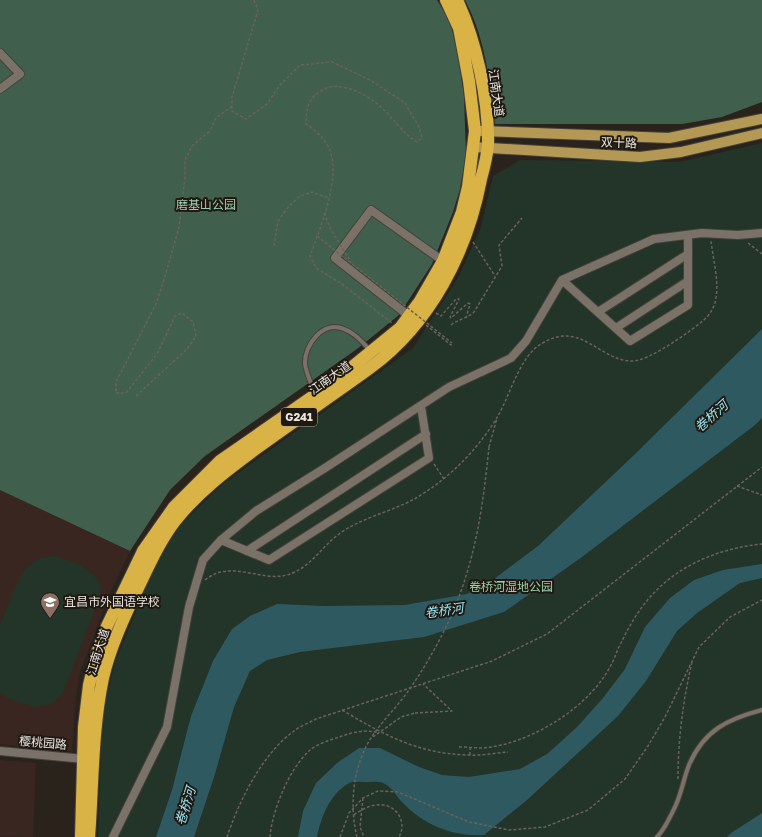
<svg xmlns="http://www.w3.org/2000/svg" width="762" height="837" font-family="'Golos Text','Noto Sans SC',sans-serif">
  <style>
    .education { fill: #392620 }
    .green { fill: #233429 }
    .forest { fill: #405f4c }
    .water { fill: #2f5960 }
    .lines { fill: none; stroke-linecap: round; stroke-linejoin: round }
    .lane-casing { stroke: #46403b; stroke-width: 6 }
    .street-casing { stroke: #46403b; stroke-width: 10 }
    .primary-casing { stroke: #46403b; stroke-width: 12 }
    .highway-casing { stroke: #46403b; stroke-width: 14 }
    .path { stroke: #69635b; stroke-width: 1.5; stroke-dasharray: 3 2; stroke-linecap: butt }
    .lane { stroke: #7a7269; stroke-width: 4 }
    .street { stroke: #7a7269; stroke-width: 8 }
    .primary { stroke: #b39954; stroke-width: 10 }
    .highway { stroke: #d9b346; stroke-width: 12 }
    .path-bridge { stroke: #69635b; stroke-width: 1.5; stroke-dasharray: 3 2; stroke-linecap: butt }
    .labels { text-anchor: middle; stroke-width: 4; stroke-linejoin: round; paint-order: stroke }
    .shield { fill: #201912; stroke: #ada8a3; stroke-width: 1 }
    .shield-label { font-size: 11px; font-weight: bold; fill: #eae6e1 }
    .street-label { font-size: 12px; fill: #eae6e1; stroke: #201912 }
    .park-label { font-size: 12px; fill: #97d0ac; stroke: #201912 }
    .poi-label { font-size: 12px; fill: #eae6e1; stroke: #201912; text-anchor: start }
    .water-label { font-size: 13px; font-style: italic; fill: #9ae7f5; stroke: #201912 }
  </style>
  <rect width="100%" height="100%" fill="#2a231b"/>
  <path class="education" d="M 0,490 L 130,551 L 110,593 L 80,672 L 76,695 L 72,751 L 0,744 Z
    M 0,760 L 36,763 L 33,837 L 0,836 Z"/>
  <path class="green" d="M 762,143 L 762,837 L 98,837 L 102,716 L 115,662 L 158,558 L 183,522 L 224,483 L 413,348 L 459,276 L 481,227 L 493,176 L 520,160 L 679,162 Z
    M 54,556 C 68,559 97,570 100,586 C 101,589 100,595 99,598 L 63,693 L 50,705 L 34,707 L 15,701 L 6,697 L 0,692 L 0,624 L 15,588 L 25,569 L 40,558 Z"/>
  <path class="forest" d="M 0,0 L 437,0 L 450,21 L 458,55 L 464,96 L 466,154 L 460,189 L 453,212 L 432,264 L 399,315 L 357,349 L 205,456 L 170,490 L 130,551 L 0,490 Z
    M 465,0 L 762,0 L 762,102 L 722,117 L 682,124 L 495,124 C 490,81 485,38 465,0 Z"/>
  <path class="water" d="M 762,329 L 762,418 L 755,425 L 582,557 L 504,612 L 424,637 L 300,652 L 267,660 L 250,671 L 234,707 L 215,774 L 194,837 L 156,837 L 172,790 L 191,716 L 213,661 L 232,629 L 250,616 L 277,604 L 324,606 L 405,605 L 467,594 L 490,582 L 538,546 L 633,456 Z
    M 762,564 L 762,578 L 740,583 L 697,613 L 677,631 L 646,681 L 618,716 L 527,800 L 484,835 C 454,837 424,825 404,804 C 398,799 392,787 385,784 C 381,781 372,782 367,782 C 362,782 353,781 349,783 C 330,794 321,817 317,837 L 298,837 L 303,811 L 316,783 L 337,763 L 359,748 L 380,748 L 419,767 L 442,775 L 469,777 L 520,769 L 547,754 L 577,727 L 603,698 L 625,669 L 645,627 L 670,598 L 694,580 L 723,570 Z
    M 762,813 L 762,837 L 727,837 L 731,833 Z"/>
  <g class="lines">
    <defs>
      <path id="lane" d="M 315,394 C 312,385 306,373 305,364 C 304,345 323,320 344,329 C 355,333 362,342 370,350
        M 657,837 C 664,830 668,821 673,811 C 681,797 683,780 689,765 C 704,730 728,719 762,710"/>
      <path id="street" d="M 0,53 L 20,74 L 0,89
        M 562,280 L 630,341 L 688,305 L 688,235
        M 598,312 L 688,254
        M 409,316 L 335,258 L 371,210 L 443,261
        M 616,328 L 688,281
        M 221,540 L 269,560 L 429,458 L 421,406
        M 247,551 L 426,434
        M 0,751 L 84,759
        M 113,837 L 167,727 L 189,607 L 203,560 L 221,540 L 256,511 L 325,468 L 449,387 L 511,358 L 526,341 L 562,280 L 654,239 L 702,233 L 738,235 L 762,233"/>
      <path id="primary" d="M 480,131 L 669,138 L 762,119
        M 474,147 L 640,157 L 681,152 L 762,133"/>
      <path id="highway" d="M 81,837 L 84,727 L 89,685 L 97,653 L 107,626 L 143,551 L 174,507 L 220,461 L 335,381 L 400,328 L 420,301 L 443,261 L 462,212 L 468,187 L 475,131 L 469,81 L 459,28 L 446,0
        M 89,837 C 93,785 92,730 103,678 C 110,647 125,615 139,586 C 150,563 160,541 175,521 C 198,492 227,470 257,448 C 294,421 333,395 370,368 C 431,323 467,252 481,179 C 484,168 487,156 488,145 C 489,99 476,41 457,0"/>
    </defs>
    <use href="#lane" class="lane-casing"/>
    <use href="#street" class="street-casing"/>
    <use href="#primary" class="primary-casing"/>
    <use href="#highway" class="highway-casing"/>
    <path class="path" d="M 254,0 L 258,10 L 232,97 L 232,111 L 246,119 L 267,104 L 279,86 L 300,65 L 332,62 L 370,80 L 405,103 L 419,127 L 422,138 L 417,142 C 402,133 394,119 381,107 C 367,94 340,80 322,90 C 308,98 306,109 306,124 C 315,130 324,138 329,148 C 342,177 320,228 310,256 L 316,268 L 342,284 L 392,323
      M 473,242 L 495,276
      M 748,243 L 762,254
      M 274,246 L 278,221 L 289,206 L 300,196 L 312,192 L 328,198
      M 436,313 L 441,316 L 456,299 L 459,299 L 450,317 L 451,318 L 468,303 L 470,304 L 466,318
      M 426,325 L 451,345 L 452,343
      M 451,325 C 458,319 467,319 474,312 L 502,266 L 499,245 L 522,218
      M 136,396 L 187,349 L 196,336 L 193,322 L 182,313 L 175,316 L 157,354 L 126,393 L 116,393 L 116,382 L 156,304 L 166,273 L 179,227 L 185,177 L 185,160 L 192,146 L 210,131 L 216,118 L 232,106
      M 489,447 L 497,418
      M 434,464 L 444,479
      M 737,486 L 762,495
      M 205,580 C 230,559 260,582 287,575 C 308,569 319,551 334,538 C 355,519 392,512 416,498 C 450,478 478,449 498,416 C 510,395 520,356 541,344 C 581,319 599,361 632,361 C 648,362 696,328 707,317 C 712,311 715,305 716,298 C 719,280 713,259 711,241
      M 342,710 C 384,735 419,754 468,755 C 481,756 495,753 508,752
      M 415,713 L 452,711 L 423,684
      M 459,747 C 467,747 475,748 483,748 C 530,744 589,708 611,665 C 615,658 617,650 621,643 C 629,626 639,609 652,595 C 680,564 721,548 762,544
      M 470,747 L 470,755
      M 678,779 C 678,739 683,701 692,662
      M 363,798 L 360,827 L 364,837
      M 227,837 C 239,801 262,754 294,731 C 300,726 309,723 316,719 L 492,661 L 547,634 L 762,467
      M 270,837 C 272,811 289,769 309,751 C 318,743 331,740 342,736 C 354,732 366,729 379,733
      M 340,837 L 349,813 L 363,798 L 378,791 L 398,792 L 469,822 L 509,830 L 545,827 L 588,810 L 625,779 L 648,746 L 665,717 L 699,647 L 730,617 L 762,600"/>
    <use href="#lane" class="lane"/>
    <use href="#street" class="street"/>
    <use href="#primary" class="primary"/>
    <use href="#highway" class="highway"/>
    <path class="path-bridge" d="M 324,213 L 331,230 L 351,262
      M 317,236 L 452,343
      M 373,737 L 401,717 L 415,713
      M 354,815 C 361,810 368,806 376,805 C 395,802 408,821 399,837
      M 357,837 C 349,805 353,766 371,738 C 382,721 397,707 409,690 C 425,667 440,641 452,614 C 476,558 483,506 489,447"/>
  </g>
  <defs>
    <symbol id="school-pin" viewBox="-11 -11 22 30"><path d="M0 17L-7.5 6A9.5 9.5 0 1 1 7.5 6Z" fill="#8d6e63" stroke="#201912"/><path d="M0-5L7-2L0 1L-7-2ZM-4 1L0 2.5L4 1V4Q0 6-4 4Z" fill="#fff"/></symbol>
  </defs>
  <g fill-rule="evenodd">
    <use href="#school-pin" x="39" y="591" width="22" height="30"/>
  </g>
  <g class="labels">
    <rect class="shield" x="281" y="408" width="36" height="18" rx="3"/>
    <g class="shield-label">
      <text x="299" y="421">G241</text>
    </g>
    <g class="street-label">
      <text transform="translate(496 93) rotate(82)" y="4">江南大道</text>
      <text transform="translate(619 143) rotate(2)" y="4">双十路</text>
      <text transform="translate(330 378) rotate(-35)" y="4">江南大道</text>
      <text transform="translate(98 652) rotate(-72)" y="4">江南大道</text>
      <text transform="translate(43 743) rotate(5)" y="4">樱桃园路</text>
    </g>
    <g class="park-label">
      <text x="206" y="209">磨基山公园</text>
      <text x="511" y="591">卷桥河湿地公园</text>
    </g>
    <g class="poi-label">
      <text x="64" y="606">宜昌市外国语学校</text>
    </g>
    <g class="water-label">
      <text transform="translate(711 416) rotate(-42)" y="5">卷桥河</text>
      <text transform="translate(444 610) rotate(-8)" y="5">卷桥河</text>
      <text transform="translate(185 806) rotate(-73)" y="5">卷桥河</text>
    </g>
  </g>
</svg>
